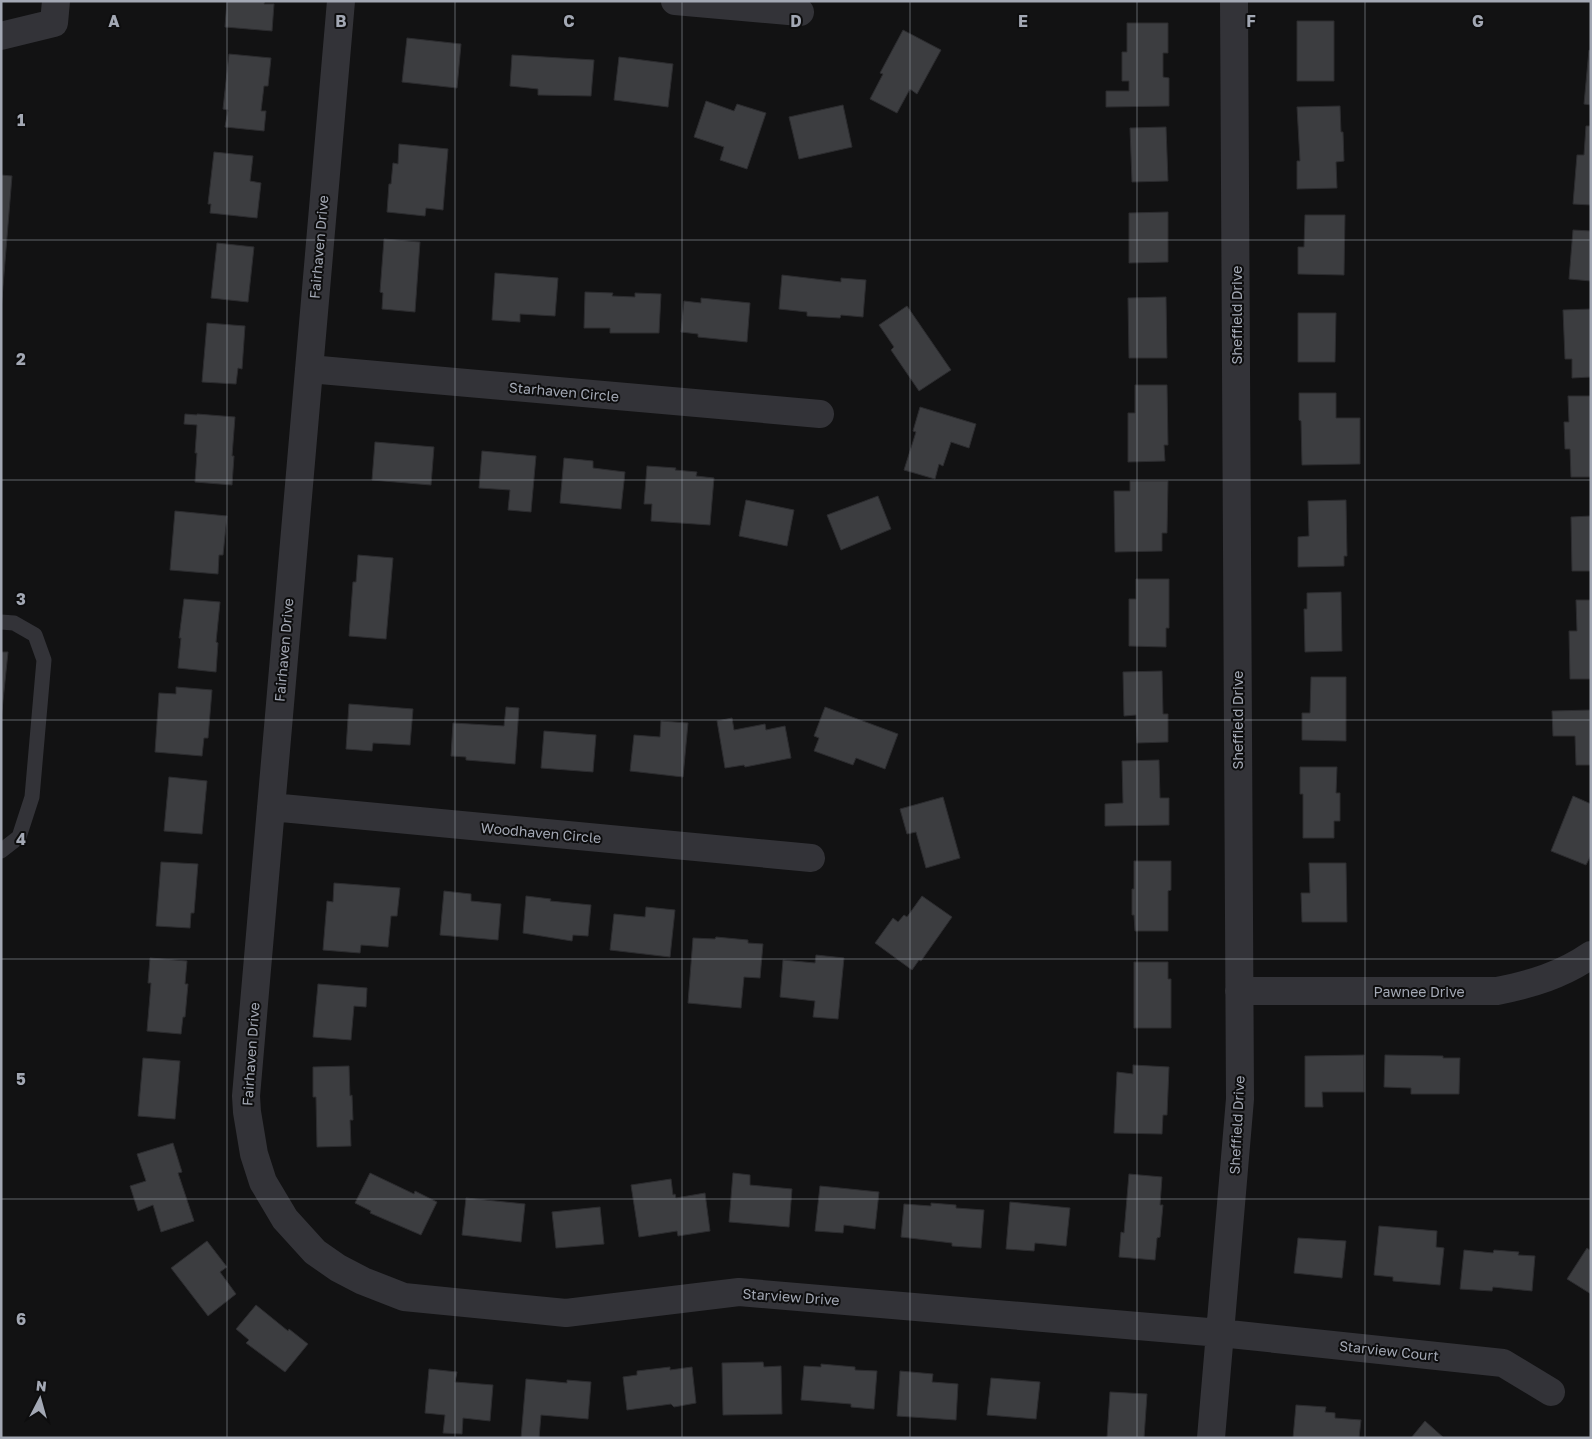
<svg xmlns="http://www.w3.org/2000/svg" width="1592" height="1439" font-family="'Golos Text',sans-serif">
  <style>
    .building { fill: #3c3d40; stroke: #2c2c2f }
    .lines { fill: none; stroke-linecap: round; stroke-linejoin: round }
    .service { stroke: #333338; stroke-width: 15 }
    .minor { stroke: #333338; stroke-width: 28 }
    .grid { fill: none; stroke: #a3a8b4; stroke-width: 1; stroke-opacity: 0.55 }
    .labels { text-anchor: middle; stroke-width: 4; stroke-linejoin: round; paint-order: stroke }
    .street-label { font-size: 14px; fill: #a3a8b4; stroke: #0d0d0e }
    .grid-label { font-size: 16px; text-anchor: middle; font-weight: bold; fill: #a3a8b4; stroke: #0d0d0e; stroke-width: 4; stroke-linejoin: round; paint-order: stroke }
  </style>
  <rect width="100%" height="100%" fill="#121213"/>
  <path class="building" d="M 227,1 L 265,1 L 264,4 L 274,4 L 272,31 L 225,27 Z
    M 1297,21 L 1334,21 L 1334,81 L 1297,81 Z
    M 1127,23 L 1168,23 L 1168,53 L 1163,53 L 1163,77 L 1169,78 L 1169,106 L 1106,107 L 1106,91 L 1129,91 L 1129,81 L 1122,81 L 1122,52 L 1127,52 Z
    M 903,30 L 941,50 L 917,94 L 910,89 L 897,113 L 870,99 L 883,74 L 880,73 Z
    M 407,38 L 461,44 L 457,88 L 402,82 Z
    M 1589,50 L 1591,51 L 1591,105 L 1584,104 Z
    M 229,54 L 271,58 L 268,86 L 264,86 L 261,111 L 266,111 L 264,131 L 225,127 L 228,110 L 223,109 Z
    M 512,55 L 594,60 L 591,96 L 538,95 L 538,89 L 510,86 Z
    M 619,57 L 673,64 L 668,107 L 614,100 Z
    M 706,101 L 734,111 L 737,104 L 766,113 L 747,169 L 720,160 L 724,147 L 694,137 Z
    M 843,105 L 852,147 L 799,159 L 789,117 Z
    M 1340,106 L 1341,132 L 1343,132 L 1344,161 L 1336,162 L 1337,188 L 1297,189 L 1297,161 L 1300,161 L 1297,107 Z
    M 1586,126 L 1591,126 L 1591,205 L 1573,204 L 1577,155 L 1584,155 Z
    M 1166,127 L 1168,181 L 1132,182 L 1130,128 Z
    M 399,144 L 448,149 L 443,210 L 426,208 L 425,216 L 387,212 L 389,184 L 391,184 L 393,163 L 398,164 Z
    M 214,152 L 253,156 L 250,181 L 261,183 L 257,218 L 210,213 L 211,204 L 208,204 Z
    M 1,175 L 12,176 L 1,311 Z
    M 1168,212 L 1168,262 L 1129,263 L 1129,213 Z
    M 1305,215 L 1345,215 L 1344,275 L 1298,274 L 1298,247 L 1304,247 Z
    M 1573,230 L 1591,231 L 1591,281 L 1569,279 Z
    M 384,239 L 420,242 L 415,312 L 382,309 L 383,293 L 380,292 Z
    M 217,243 L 254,247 L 248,302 L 211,298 Z
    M 495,273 L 558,278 L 555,316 L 520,314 L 520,322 L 492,320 Z
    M 782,275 L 841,282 L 841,278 L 866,280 L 863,317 L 841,315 L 840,318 L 807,316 L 807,312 L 779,309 Z
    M 585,292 L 613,293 L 612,296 L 635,297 L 635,293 L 661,294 L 659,333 L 610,333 L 610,328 L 584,328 Z
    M 1166,297 L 1167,358 L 1129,358 L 1128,298 Z
    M 701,298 L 750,303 L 747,342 L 698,337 L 698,334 L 681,332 L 684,301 L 701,303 Z
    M 907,306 L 951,370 L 919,391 L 891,350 L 894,347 L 879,325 Z
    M 1591,309 L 1591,377 L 1572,378 L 1572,359 L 1565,359 L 1563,310 Z
    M 1298,313 L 1336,313 L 1335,362 L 1298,362 Z
    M 207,323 L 245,326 L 242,369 L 238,368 L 236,384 L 202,382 Z
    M 1135,385 L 1167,385 L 1168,445 L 1164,445 L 1165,461 L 1128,462 L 1128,413 L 1135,413 Z
    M 1299,393 L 1336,393 L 1336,418 L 1360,418 L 1360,464 L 1302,465 L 1301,421 L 1299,420 Z
    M 1568,396 L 1591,396 L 1591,477 L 1571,477 L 1570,449 L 1565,449 L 1564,422 L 1569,422 Z
    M 920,407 L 976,424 L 969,448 L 951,442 L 943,466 L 939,464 L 935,479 L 904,470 L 916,432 L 913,431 Z
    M 185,414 L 197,415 L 197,414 L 235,417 L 232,456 L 234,456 L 232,485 L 195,482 L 197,453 L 195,453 L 197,425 L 184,424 Z
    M 375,442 L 434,447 L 431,485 L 372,480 Z
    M 482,451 L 536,456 L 531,512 L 508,510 L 510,490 L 479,488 Z
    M 564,458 L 593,461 L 593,468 L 625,472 L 621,509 L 560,503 Z
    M 647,466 L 676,468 L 675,470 L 697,472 L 696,476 L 714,478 L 710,525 L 651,521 L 652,504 L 644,504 Z
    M 1130,481 L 1168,481 L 1167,533 L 1162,533 L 1162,551 L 1115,552 L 1114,491 L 1130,491 Z
    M 878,496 L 891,529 L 841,550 L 827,515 Z
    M 746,500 L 794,510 L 787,546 L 739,536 Z
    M 1346,500 L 1347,556 L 1344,556 L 1344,566 L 1298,567 L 1298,537 L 1309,536 L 1308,501 Z
    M 175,511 L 227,516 L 223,555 L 219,555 L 218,574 L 170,570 Z
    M 1591,516 L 1591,571 L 1572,571 L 1571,517 Z
    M 358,555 L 393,558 L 386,639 L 349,636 L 353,582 L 356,582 Z
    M 1136,579 L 1169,579 L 1169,628 L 1166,628 L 1166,647 L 1129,646 L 1129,599 L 1136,599 Z
    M 1341,592 L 1342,651 L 1305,652 L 1304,609 L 1307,609 L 1307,593 Z
    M 184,599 L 220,602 L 216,642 L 218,643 L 216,672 L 178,668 L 181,638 L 179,638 Z
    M 1576,600 L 1591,600 L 1591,679 L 1570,679 L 1569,631 L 1577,631 Z
    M 1,652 L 8,652 L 1,720 Z
    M 1162,671 L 1163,714 L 1168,714 L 1168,742 L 1137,743 L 1136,715 L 1124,716 L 1123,672 Z
    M 1311,677 L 1346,677 L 1346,741 L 1302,740 L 1302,713 L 1310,713 Z
    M 176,687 L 212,690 L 208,738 L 204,738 L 202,756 L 155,752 L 159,693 L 176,694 Z
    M 349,704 L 413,709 L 410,745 L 373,743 L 372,751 L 346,749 Z
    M 506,707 L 519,708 L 515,764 L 466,760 L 466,757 L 451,756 L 453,723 L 504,726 Z
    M 825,707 L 898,734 L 885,769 L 856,758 L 853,765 L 814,751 L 819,738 L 814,736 Z
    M 1591,710 L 1591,765 L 1576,765 L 1575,736 L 1553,736 L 1552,711 Z
    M 732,718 L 734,730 L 765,724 L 766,730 L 785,726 L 791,758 L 745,767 L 744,765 L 725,768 L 717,721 Z
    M 661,721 L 688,723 L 683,777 L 630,771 L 634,735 L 660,737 Z
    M 544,731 L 596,735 L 593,772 L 541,768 Z
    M 1159,760 L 1160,798 L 1169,798 L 1169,825 L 1105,826 L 1105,804 L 1123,803 L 1122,761 Z
    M 1300,767 L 1337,767 L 1336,793 L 1340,793 L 1340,821 L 1334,821 L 1334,838 L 1303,838 L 1303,794 L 1300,794 Z
    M 169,777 L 207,781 L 202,834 L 164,831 Z
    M 1573,796 L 1591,804 L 1591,855 L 1586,865 L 1551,851 Z
    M 943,797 L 960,858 L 926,868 L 916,832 L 907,834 L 900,809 Z
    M 1134,861 L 1171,861 L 1171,890 L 1168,891 L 1168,931 L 1135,931 L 1134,915 L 1132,915 L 1132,889 L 1134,889 Z
    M 161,862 L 198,864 L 194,913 L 191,913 L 190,928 L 156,926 Z
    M 1309,863 L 1346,863 L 1347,922 L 1302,922 L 1301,893 L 1310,893 Z
    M 334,883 L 400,888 L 397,916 L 391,916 L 388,947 L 361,945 L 360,953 L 323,950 L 327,901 L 333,902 Z
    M 444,891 L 471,894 L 471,901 L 501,904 L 498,940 L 440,935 Z
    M 526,896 L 551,899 L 550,901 L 591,905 L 588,936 L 573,935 L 572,941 L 523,933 Z
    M 922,896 L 952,917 L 921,961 L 919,960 L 912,970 L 875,943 L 893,918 L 898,922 L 904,915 L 907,917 Z
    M 646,907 L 675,910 L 670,957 L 610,950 L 614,914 L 645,917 Z
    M 716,937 L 748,940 L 748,943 L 763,944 L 760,978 L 744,977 L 741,1008 L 688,1003 L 693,938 L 715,939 Z
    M 816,955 L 844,958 L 838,1019 L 813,1017 L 815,1001 L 780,997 L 783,960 L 815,963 Z
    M 150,958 L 187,961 L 185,984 L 188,984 L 185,1017 L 183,1017 L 181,1034 L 147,1031 L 151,983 L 148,983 Z
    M 1134,962 L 1168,962 L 1168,979 L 1171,979 L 1171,1028 L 1134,1028 Z
    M 318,984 L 367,988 L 366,1007 L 354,1006 L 351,1040 L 313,1037 Z
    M 1364,1055 L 1364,1092 L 1322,1092 L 1323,1107 L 1305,1107 L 1305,1056 Z
    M 1385,1055 L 1443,1056 L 1443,1058 L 1460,1058 L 1459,1094 L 1411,1094 L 1411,1088 L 1384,1087 Z
    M 143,1058 L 180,1061 L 175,1119 L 138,1116 Z
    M 1133,1065 L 1169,1067 L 1167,1115 L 1163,1115 L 1162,1134 L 1114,1133 L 1117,1072 L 1133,1074 Z
    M 349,1066 L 350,1096 L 352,1095 L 353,1120 L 350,1120 L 351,1146 L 317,1147 L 316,1097 L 313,1097 L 313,1067 Z
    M 173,1143 L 182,1172 L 178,1173 L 194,1221 L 161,1232 L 153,1205 L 138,1211 L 130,1186 L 146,1181 L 137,1154 Z
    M 370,1173 L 414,1194 L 415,1191 L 437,1202 L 421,1235 L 370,1213 L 371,1211 L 355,1203 Z
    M 733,1173 L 750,1175 L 750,1185 L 792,1189 L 789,1227 L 729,1222 Z
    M 1129,1174 L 1162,1177 L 1160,1205 L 1163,1205 L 1160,1237 L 1157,1238 L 1155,1260 L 1119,1257 L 1121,1232 L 1124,1233 Z
    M 671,1179 L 673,1195 L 675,1194 L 676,1198 L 705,1193 L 710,1231 L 678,1236 L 677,1231 L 639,1237 L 631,1185 Z
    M 820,1186 L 879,1192 L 875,1229 L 844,1225 L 843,1233 L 815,1231 Z
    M 466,1198 L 525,1204 L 521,1242 L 462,1235 Z
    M 1010,1202 L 1070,1208 L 1066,1246 L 1035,1243 L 1034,1251 L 1006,1249 Z
    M 931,1203 L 956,1205 L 956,1208 L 984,1210 L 981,1248 L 952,1246 L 952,1243 L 901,1237 L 904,1204 L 931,1206 Z
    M 600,1207 L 604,1244 L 556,1248 L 552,1212 Z
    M 1379,1226 L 1437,1231 L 1436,1247 L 1444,1248 L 1440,1285 L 1393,1281 L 1393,1277 L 1374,1275 Z
    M 1298,1238 L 1346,1241 L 1342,1278 L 1294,1273 Z
    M 207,1241 L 227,1267 L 220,1272 L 236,1294 L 208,1316 L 171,1268 Z
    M 1587,1248 L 1591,1251 L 1591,1294 L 1567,1279 Z
    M 1464,1250 L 1493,1253 L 1494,1250 L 1519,1252 L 1518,1255 L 1535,1256 L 1532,1291 L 1493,1287 L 1492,1291 L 1460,1289 Z
    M 256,1305 L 288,1331 L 289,1329 L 308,1344 L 285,1372 L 246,1343 L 249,1340 L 236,1329 Z
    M 763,1362 L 764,1367 L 781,1366 L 782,1414 L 723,1415 L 722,1363 Z
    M 821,1364 L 855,1367 L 855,1370 L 877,1371 L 874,1409 L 851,1407 L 851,1404 L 801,1400 L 804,1366 L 821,1367 Z
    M 670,1367 L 670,1370 L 692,1367 L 696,1403 L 674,1407 L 671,1404 L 627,1410 L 623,1377 L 637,1375 L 637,1371 Z
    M 429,1369 L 457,1372 L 455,1382 L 493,1385 L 490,1421 L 463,1418 L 462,1434 L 443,1433 L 445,1415 L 425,1413 Z
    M 900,1371 L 933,1374 L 932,1382 L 958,1384 L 956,1420 L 897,1416 Z
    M 991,1378 L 1040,1382 L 1036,1419 L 987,1415 Z
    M 526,1379 L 567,1383 L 567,1380 L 591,1382 L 588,1419 L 541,1415 L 539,1438 L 521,1438 Z
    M 1110,1392 L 1147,1394 L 1144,1438 L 1107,1438 Z
    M 1296,1405 L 1326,1407 L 1325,1412 L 1335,1413 L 1335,1418 L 1361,1420 L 1359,1438 L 1293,1438 Z
    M 1425,1421 L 1444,1438 L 1411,1438 Z"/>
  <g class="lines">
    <path class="service" d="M 1,622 L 14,623 L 35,635 L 44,660 L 32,797 L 19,837 L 1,851"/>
    <path class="minor" d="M 341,1 L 246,1096 L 247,1112 L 254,1154 L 263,1182 L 285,1219 L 315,1252 L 338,1268 L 363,1281 L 404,1297 L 566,1313 L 739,1292 L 1220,1333 L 1503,1363 L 1551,1392
      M 675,1 L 800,12
      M 1,36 L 54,23 L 56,1
      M 309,369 L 820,414
      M 271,807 L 811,858
      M 1239,991 L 1497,991 C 1532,984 1562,975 1591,955
      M 1211,1438 L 1240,1099 L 1234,1"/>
  </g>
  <path class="grid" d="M 227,1 L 227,1438M 455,1 L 455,1438M 682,1 L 682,1438M 910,1 L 910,1438M 1137,1 L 1137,1438M 1365,1 L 1365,1438M 1,240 L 1591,240M 1,480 L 1591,480M 1,720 L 1591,720M 1,959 L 1591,959M 1,1199 L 1591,1199"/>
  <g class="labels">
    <g class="street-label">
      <text transform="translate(319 247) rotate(-85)" y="5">Fairhaven Drive</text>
      <text transform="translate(1237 315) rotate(-90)" y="5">Sheffield Drive</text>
      <text transform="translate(564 392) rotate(5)" y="5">Starhaven Circle</text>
      <text transform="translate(284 650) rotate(-85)" y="5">Fairhaven Drive</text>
      <text transform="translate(1238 720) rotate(-90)" y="5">Sheffield Drive</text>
      <text transform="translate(541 833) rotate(5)" y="5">Woodhaven Circle</text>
      <text x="1419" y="997">Pawnee Drive</text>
      <text transform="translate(251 1054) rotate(-86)" y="5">Fairhaven Drive</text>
      <text transform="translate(1237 1125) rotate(-87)" y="5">Sheffield Drive</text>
      <text transform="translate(791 1297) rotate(4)" y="5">Starview Drive</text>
      <text transform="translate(1389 1351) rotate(6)" y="5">Starview Court</text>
    </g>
  </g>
  <g class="grid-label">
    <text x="114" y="27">A</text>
    <text x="341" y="27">B</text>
    <text x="569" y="27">C</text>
    <text x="796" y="27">D</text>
    <text x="1023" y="27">E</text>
    <text x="1251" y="27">F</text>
    <text x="1478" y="27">G</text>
    <text x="21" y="126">1</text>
    <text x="21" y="365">2</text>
    <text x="21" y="605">3</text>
    <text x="21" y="845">4</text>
    <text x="21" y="1085">5</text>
    <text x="21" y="1325">6</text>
  </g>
  <rect width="1592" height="1439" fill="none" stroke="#a3a8b4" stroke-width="5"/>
  <g transform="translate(40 1399) rotate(6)" stroke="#0d0d0e" stroke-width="4" paint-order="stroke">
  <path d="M0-4L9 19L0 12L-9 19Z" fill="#a3a8b4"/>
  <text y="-8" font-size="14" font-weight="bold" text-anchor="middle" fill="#a3a8b4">N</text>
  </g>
</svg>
